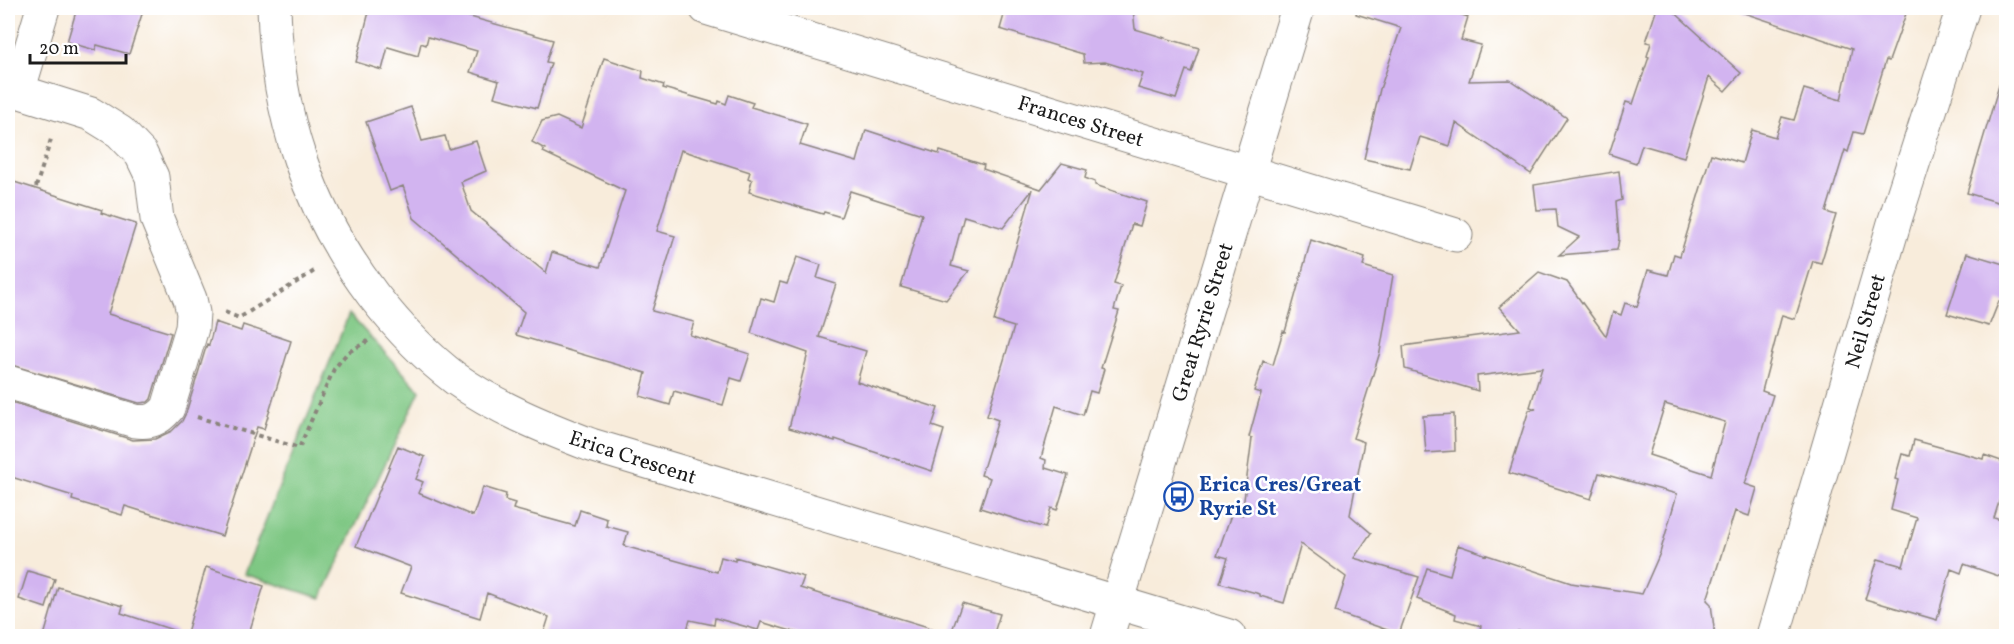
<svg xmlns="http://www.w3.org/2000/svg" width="2014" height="644" font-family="Vollkorn,serif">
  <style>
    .green { fill: #7ec783; stroke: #4d7250; stroke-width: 1.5 }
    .building { fill: #d2b4f0; fill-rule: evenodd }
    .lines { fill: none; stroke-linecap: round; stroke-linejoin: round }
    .minor-casing { stroke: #8a847c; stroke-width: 35 }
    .major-casing { stroke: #8a847c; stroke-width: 35 }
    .path { stroke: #8a847c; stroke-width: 4; stroke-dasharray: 4.5 4.5; stroke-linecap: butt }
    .minor { stroke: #fff; stroke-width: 33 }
    .major { stroke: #fff; stroke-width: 33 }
    .labels { text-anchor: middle; stroke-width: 5; stroke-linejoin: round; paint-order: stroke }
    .street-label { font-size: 21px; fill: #1c1c1c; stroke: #fff }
    .transit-label { font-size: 21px; font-weight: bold; fill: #164399; stroke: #fff; text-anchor: start }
  </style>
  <rect width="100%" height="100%" fill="#fff"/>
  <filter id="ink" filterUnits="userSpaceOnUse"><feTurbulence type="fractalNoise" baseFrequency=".0167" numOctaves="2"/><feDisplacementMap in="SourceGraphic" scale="12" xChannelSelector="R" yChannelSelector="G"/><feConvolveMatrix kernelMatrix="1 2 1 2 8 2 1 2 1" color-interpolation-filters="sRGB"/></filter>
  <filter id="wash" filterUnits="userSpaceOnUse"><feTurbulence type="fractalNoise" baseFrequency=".008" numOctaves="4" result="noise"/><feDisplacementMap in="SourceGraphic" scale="24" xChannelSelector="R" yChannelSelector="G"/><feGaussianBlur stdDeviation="1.35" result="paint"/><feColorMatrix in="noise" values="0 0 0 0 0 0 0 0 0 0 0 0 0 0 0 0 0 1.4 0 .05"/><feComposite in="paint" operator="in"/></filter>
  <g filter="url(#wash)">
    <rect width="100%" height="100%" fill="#f8ecdb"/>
    <path class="green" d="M 349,314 L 420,391 L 321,598 L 244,574 Z"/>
    <g id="blocks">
      <path class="building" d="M 77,8 L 144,8 L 129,54 L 97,45 L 95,50 L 67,42 Z
        M 370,8 L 438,8 L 553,40 L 546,62 L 551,63 L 537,108 L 494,97 L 499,81 L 470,72 L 477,51 L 428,37 L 426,45 L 421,43 L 418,56 L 388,47 L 382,70 L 356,62 Z
        M 1006,8 L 1133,8 L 1135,29 L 1199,48 L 1191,72 L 1186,70 L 1176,99 L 1138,88 L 1143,74 L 1105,62 L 1084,63 L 1083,54 L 1000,29 Z
        M 1357,8 L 1441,8 L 1468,17 L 1461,40 L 1481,45 L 1469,81 L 1510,80 L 1567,118 L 1531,174 L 1456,123 L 1450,146 L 1420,137 L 1410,169 L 1364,159 L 1380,89 L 1401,28 L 1356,14 Z
        M 1657,8 L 1670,8 L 1741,73 L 1725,91 L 1709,77 L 1684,157 L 1642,145 L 1636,163 L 1609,154 L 1626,102 L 1633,104 L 1649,57 L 1647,56 L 1651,43 L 1646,42 Z
        M 1742,8 L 1908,8 L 1889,61 L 1886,60 L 1863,134 L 1854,132 L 1848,152 L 1845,150 L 1826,212 L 1836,215 L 1821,263 L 1813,261 L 1795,319 L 1782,315 L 1762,391 L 1773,395 L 1745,484 L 1757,488 L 1749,516 L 1735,511 L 1707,600 L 1711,604 L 1715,636 L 1535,636 L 1518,631 L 1517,636 L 1478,636 L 1481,626 L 1455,619 L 1456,614 L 1417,599 L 1427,568 L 1450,575 L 1458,545 L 1484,554 L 1484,556 L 1484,554 L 1571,583 L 1642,594 L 1660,553 L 1677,494 L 1599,473 L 1591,499 L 1509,473 L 1529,410 L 1536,409 L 1530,407 L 1542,368 L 1477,376 L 1478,391 L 1405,369 L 1403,346 L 1520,330 L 1499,307 L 1539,272 L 1567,282 L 1606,336 L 1613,312 L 1621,315 L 1625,303 L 1637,307 L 1648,270 L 1668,275 L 1674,254 L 1680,256 L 1711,154 L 1742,163 L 1752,130 L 1775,137 L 1782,117 L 1794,120 L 1804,89 L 1841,100 L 1852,49 L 1741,12 ZM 1665,404 L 1725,422 L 1711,475 L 1649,455 Z
        M 604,58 L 643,71 L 642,78 L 664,85 L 663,88 L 718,104 L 719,101 L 726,104 L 729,95 L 753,103 L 751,107 L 807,124 L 800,145 L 857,162 L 866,130 L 939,154 L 940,151 L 984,165 L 983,169 L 1041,189 L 1062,163 L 1087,170 L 1085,178 L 1095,182 L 1095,185 L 1147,202 L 1140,226 L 1132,224 L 1114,284 L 1121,286 L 1114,310 L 1119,311 L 1101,368 L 1104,369 L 1097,393 L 1090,391 L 1083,415 L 1056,406 L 1041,458 L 1046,460 L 1045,468 L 1068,475 L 1057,510 L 1051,508 L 1045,528 L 980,508 L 990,478 L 981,475 L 998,420 L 987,416 L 1014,327 L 994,321 L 1033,189 L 1003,228 L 964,216 L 951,266 L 969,271 L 946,300 L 901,287 L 922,214 L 850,191 L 841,217 L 824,212 L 823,214 L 749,192 L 752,180 L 748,178 L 750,172 L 681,150 L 657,231 L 675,236 L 652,311 L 694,322 L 690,335 L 750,354 L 741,381 L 731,378 L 723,405 L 674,391 L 670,405 L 640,396 L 646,373 L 516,335 L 524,312 L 414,218 L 403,186 L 390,191 L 366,122 L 411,107 L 422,141 L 445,136 L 449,149 L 476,141 L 486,171 L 461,182 L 471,211 L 546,273 L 552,252 L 600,267 L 625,191 L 543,152 L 545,149 L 532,142 L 542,121 L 557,117 L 581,128 Z
        M 2000,82 L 2007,83 L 2007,205 L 1967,193 Z
        M 1619,171 L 1622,200 L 1616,202 L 1619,239 L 1617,250 L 1559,255 L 1579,237 L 1558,227 L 1556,209 L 1537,210 L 1534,185 Z
        M 8,180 L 102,210 L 101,213 L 136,224 L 108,314 L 171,333 L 151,399 L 148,402 L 139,403 L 8,364 Z
        M 1311,240 L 1365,258 L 1363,266 L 1393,275 L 1380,352 L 1353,438 L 1364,442 L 1350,515 L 1371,533 L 1354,558 L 1419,577 L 1399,634 L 1335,612 L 1346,577 L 1301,544 L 1284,603 L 1260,596 L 1260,594 L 1220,583 L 1228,558 L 1217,555 L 1232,512 L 1242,515 L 1252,438 L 1249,437 L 1261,393 L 1254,391 L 1263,361 L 1273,365 L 1283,331 L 1285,332 Z
        M 1967,253 L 2007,265 L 2007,303 L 1999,301 L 1989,326 L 1947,314 Z
        M 797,257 L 821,265 L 817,278 L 836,284 L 819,337 L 866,351 L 857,382 L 938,408 L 932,426 L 944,430 L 932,471 L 835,439 L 835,441 L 789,428 L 808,353 L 751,333 L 761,298 L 774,302 L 780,282 L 787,284 Z
        M 215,322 L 241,331 L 243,325 L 291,341 L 264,429 L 257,427 L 222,536 L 125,506 L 122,515 L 72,500 L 73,496 L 8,476 L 8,401 L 133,440 L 155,439 L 172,431 L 182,421 L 186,413 L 207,344 L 209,345 Z
        M 1454,414 L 1455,451 L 1426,453 L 1423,416 Z
        M 1914,440 L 1983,459 L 1984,455 L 2007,463 L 2007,476 L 1994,518 L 2007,522 L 2007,579 L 1964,564 L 1961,573 L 1951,569 L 1937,620 L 1865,599 L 1878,559 L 1903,566 L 1917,518 L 1891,510 L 1898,480 L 1895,479 L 1902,454 L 1910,456 Z
        M 398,446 L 425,457 L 416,479 L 423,482 L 418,493 L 473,516 L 483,487 L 506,494 L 505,500 L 515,503 L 513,509 L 575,526 L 580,510 L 607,519 L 606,526 L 628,532 L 624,546 L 717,572 L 721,557 L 735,561 L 735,557 L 804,577 L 800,588 L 938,630 L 937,636 L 808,636 L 761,622 L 758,630 L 715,618 L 714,625 L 690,620 L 685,636 L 543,636 L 549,617 L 487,593 L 480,618 L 401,593 L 411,567 L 356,546 Z
        M 206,567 L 264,586 L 248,636 L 186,636 Z
        M 28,571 L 55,579 L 46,608 L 19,599 Z
        M 58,587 L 123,606 L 121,613 L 176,631 L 175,636 L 44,636 Z
        M 962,603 L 1000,614 L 993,636 L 950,636 Z"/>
    </g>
  </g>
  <g filter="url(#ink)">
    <use href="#blocks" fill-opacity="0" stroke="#8a847c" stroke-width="1.5"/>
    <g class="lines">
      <defs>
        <path id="minor" d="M 274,8 C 277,116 308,209 373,295 C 398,327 424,355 456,379 C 497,408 544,427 591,445 L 1229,636
          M 706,8 L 1456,235
          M 8,88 L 91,114 L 120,132 L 141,154 L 152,177 L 157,219 L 190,299 L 193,313 L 192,328 L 168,408 C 158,420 150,423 135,421 L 8,382
          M 18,92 L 43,8
          M 1773,636 L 1895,220 L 1963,8"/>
        <path id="major" d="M 1107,636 L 1298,8"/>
      </defs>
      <use href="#minor" class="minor-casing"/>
      <use href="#major" class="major-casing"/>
      <path class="path" d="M 36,187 L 52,136
        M 225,312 L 239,318 L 316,270
        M 197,417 L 299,448 L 334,369 L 347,353 L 368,341"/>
      <use href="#minor" class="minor"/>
      <use href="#major" class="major"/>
    </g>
  </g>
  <defs>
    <symbol id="bus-ring" viewBox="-11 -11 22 22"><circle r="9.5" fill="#fff" stroke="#1a4fb4" stroke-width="1.5"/><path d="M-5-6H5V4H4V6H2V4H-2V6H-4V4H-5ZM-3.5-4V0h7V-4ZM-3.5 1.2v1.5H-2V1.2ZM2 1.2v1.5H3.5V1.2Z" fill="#1a4fb4"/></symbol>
  </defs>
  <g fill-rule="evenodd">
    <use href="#bus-ring" x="1162" y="480" width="33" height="33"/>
  </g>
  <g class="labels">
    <g class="street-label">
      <text transform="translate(1081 121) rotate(17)" y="7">Frances Street</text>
      <text transform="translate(1865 321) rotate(-74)" y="7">Neil Street</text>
      <text transform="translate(1202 322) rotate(-73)" y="7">Great Ryrie Street</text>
      <text transform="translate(633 457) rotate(18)" y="7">Erica Crescent</text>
    </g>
    <g class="transit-label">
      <text x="1199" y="491">Erica Cres/Great<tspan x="1199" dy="24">Ryrie St</tspan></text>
    </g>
  </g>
  <rect width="2014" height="644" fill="none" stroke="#fff" stroke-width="30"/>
  <path d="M30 54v9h96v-9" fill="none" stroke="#1c1c1c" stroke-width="3"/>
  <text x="39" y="54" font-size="18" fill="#1c1c1c" stroke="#ffffff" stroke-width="4.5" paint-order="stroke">20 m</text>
</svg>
